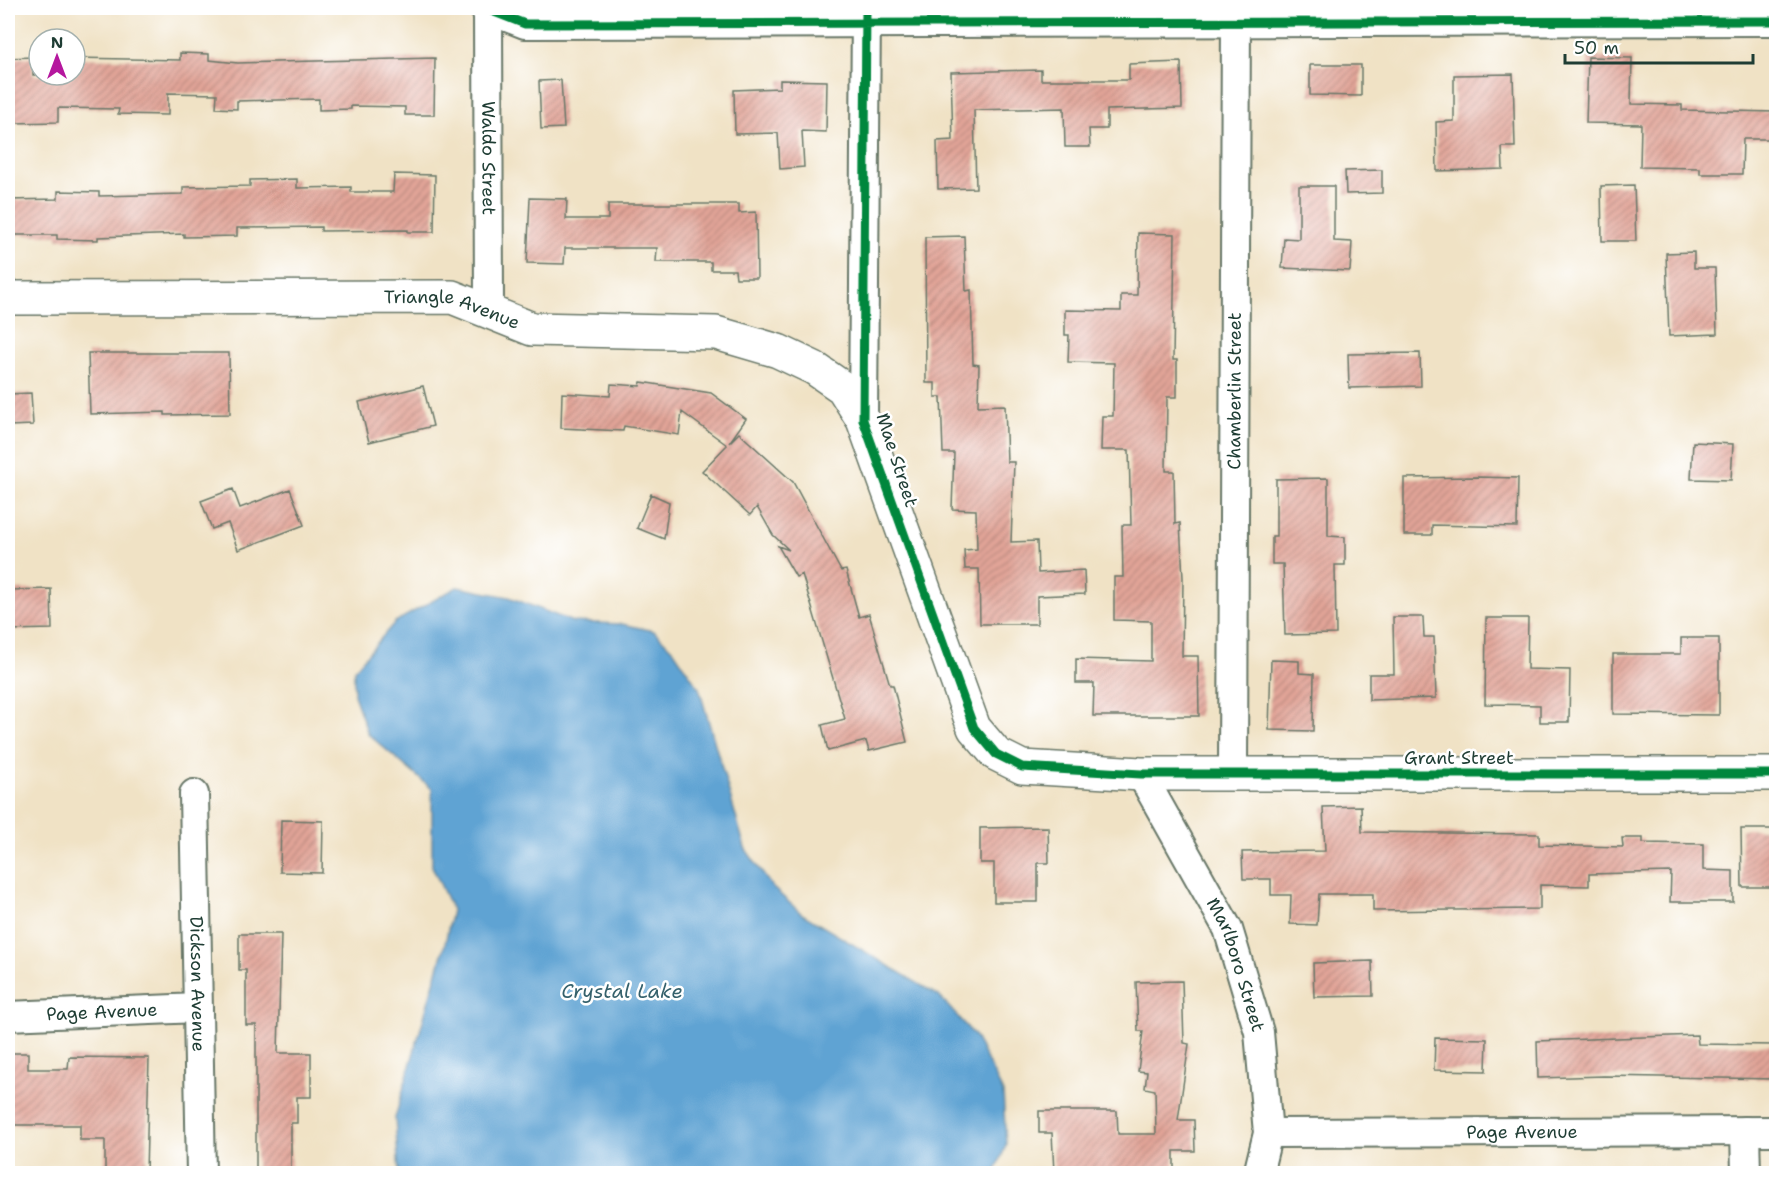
<svg xmlns="http://www.w3.org/2000/svg" width="1784" height="1181" font-family="'Shantell Sans',sans-serif">
  <style>
    .water { fill: #5ea3d3; stroke: #3e7084; stroke-width: 1.5 }
    .building { fill: url(#building-hatch) }
    .lines { fill: none; stroke-linecap: round; stroke-linejoin: round }
    .street-casing { stroke: #687767; stroke-width: 32 }
    .secondary-casing { stroke: #687767; stroke-width: 36 }
    .street { stroke: #fff; stroke-width: 28 }
    .secondary { stroke: #fff; stroke-width: 33 }
    .cycleway-casing { stroke: #fff; stroke-width: 13 }
    .cycleway { stroke: #00873e; stroke-width: 9 }
    .labels { text-anchor: middle; stroke-width: 5; stroke-linejoin: round; paint-order: stroke }
    .street-label { font-size: 18px; fill: #1f3d34; stroke: #fff }
    .water-label { font-size: 20px; font-style: italic; fill: #35616c; stroke: #fff }
  </style>
  <defs>
    <pattern id="building-hatch" width="6" height="6" patternUnits="userSpaceOnUse" patternTransform="scale(1.5)"><rect width="6" height="6" fill="#e2a498"/><path d="M-1 1l2-2M0 6l6-6M5 7l2-2" fill="none" stroke="#b7877d"/></pattern>
  </defs>
  <rect width="100%" height="100%" fill="#fff"/>
  <filter id="ink" filterUnits="userSpaceOnUse"><feTurbulence type="fractalNoise" baseFrequency=".0167" numOctaves="2"/><feDisplacementMap in="SourceGraphic" scale="12" xChannelSelector="R" yChannelSelector="G"/><feConvolveMatrix kernelMatrix="1 2 1 2 8 2 1 2 1" color-interpolation-filters="sRGB"/></filter>
  <filter id="wash" filterUnits="userSpaceOnUse"><feTurbulence type="fractalNoise" baseFrequency=".008" numOctaves="4" result="noise"/><feDisplacementMap in="SourceGraphic" scale="24" xChannelSelector="R" yChannelSelector="G"/><feGaussianBlur stdDeviation="1.35" result="paint"/><feColorMatrix in="noise" values="0 0 0 0 0 0 0 0 0 0 0 0 0 0 0 0 0 1.4 0 .05"/><feComposite in="paint" operator="in"/></filter>
  <g filter="url(#wash)">
    <rect width="100%" height="100%" fill="#f0e2c5"/>
    <path class="water" d="M 457,587 L 509,597 L 573,622 L 622,624 L 654,631 L 674,651 L 699,688 L 745,848 L 772,887 L 802,914 L 939,996 L 974,1035 L 1003,1092 L 1006,1145 L 995,1173 L 399,1173 L 395,1118 L 445,944 L 452,910 L 432,866 L 432,789 L 368,734 L 354,695 L 354,670 L 395,622 Z"/>
    <g id="blocks">
      <path class="building" d="M 180,53 L 209,54 L 209,60 L 238,63 L 435,58 L 434,115 L 405,115 L 405,107 L 351,106 L 351,109 L 319,110 L 319,99 L 237,101 L 237,109 L 216,108 L 217,94 L 168,93 L 168,115 L 118,114 L 119,109 L 58,108 L 58,122 L 13,123 L 13,110 L 8,110 L 8,58 L 33,57 L 33,75 L 75,75 L 75,58 L 180,60 Z
        M 1588,57 L 1632,58 L 1631,104 L 1682,105 L 1682,110 L 1776,112 L 1776,139 L 1743,139 L 1742,174 L 1700,174 L 1700,168 L 1640,167 L 1641,124 L 1586,123 Z
        M 1181,62 L 1182,108 L 1107,110 L 1107,129 L 1089,129 L 1090,147 L 1065,147 L 1064,108 L 974,110 L 976,188 L 938,189 L 937,141 L 953,140 L 951,72 L 1041,70 L 1041,80 L 1129,80 L 1129,64 Z
        M 1310,65 L 1361,65 L 1361,96 L 1310,95 Z
        M 1513,74 L 1515,147 L 1502,147 L 1503,169 L 1437,171 L 1436,122 L 1454,121 L 1454,75 Z
        M 561,80 L 564,128 L 541,129 L 539,81 Z
        M 780,80 L 827,81 L 826,132 L 802,131 L 804,167 L 780,169 L 778,133 L 735,134 L 734,90 L 780,88 Z
        M 1382,170 L 1382,193 L 1346,194 L 1345,171 Z
        M 394,174 L 435,175 L 434,232 L 408,232 L 408,230 L 321,231 L 321,227 L 237,228 L 237,236 L 184,237 L 184,234 L 98,237 L 98,240 L 57,239 L 57,235 L 8,235 L 8,200 L 58,199 L 58,191 L 99,192 L 99,196 L 183,194 L 183,187 L 250,186 L 250,180 L 297,179 L 297,188 L 351,187 L 351,192 L 393,192 Z
        M 1634,185 L 1636,241 L 1602,241 L 1601,186 Z
        M 1299,186 L 1334,186 L 1334,241 L 1352,242 L 1350,271 L 1282,268 L 1284,238 L 1299,239 Z
        M 530,198 L 567,199 L 566,219 L 608,219 L 608,204 L 739,204 L 739,213 L 756,212 L 757,278 L 736,278 L 735,270 L 711,270 L 711,262 L 656,262 L 657,248 L 565,248 L 564,264 L 527,263 Z
        M 1138,233 L 1175,234 L 1173,360 L 1177,360 L 1177,397 L 1167,397 L 1166,471 L 1174,471 L 1175,524 L 1180,523 L 1183,578 L 1182,656 L 1198,656 L 1199,716 L 1093,716 L 1094,683 L 1076,683 L 1076,659 L 1151,661 L 1151,621 L 1114,620 L 1114,577 L 1123,577 L 1122,525 L 1131,525 L 1129,450 L 1101,450 L 1102,416 L 1113,416 L 1114,363 L 1068,362 L 1069,335 L 1065,335 L 1065,310 L 1121,311 L 1121,295 L 1137,295 Z
        M 964,236 L 966,291 L 971,290 L 973,364 L 979,365 L 978,406 L 1005,405 L 1007,462 L 1014,462 L 1011,542 L 1037,541 L 1038,573 L 1084,570 L 1085,594 L 1037,596 L 1037,624 L 980,624 L 979,569 L 965,569 L 964,550 L 977,549 L 976,510 L 952,509 L 954,453 L 943,453 L 941,397 L 935,397 L 935,383 L 926,383 L 925,237 Z
        M 1694,252 L 1694,268 L 1715,268 L 1717,334 L 1669,336 L 1666,253 Z
        M 88,353 L 229,353 L 230,414 L 165,415 L 165,412 L 90,414 Z
        M 1420,353 L 1421,386 L 1349,388 L 1348,354 Z
        M 641,382 L 711,393 L 746,419 L 729,443 L 739,433 L 793,482 L 841,571 L 846,570 L 859,617 L 869,614 L 890,685 L 893,685 L 907,742 L 869,751 L 866,741 L 828,751 L 822,725 L 845,719 L 802,574 L 796,577 L 778,546 L 789,550 L 773,535 L 757,507 L 750,515 L 702,471 L 727,445 L 682,412 L 679,435 L 624,426 L 623,431 L 561,428 L 562,393 L 610,396 L 611,384 L 640,386 Z
        M 423,386 L 433,426 L 369,442 L 359,402 Z
        M 31,393 L 33,425 L 8,426 L 8,394 Z
        M 1693,442 L 1733,444 L 1731,480 L 1691,479 Z
        M 1477,477 L 1518,478 L 1517,527 L 1432,525 L 1432,535 L 1404,535 L 1404,478 Z
        M 1328,478 L 1328,536 L 1345,537 L 1345,565 L 1335,565 L 1336,634 L 1285,635 L 1283,564 L 1272,564 L 1272,536 L 1276,536 L 1276,479 Z
        M 233,489 L 240,508 L 290,489 L 304,525 L 238,550 L 228,523 L 212,529 L 201,501 Z
        M 651,494 L 669,502 L 664,539 L 637,528 Z
        M 51,589 L 52,629 L 8,630 L 8,590 Z
        M 1393,617 L 1423,617 L 1424,637 L 1434,637 L 1436,698 L 1369,700 L 1369,674 L 1394,674 Z
        M 1486,618 L 1528,618 L 1527,669 L 1570,670 L 1569,722 L 1540,722 L 1540,705 L 1485,704 Z
        M 1681,638 L 1719,638 L 1719,715 L 1613,714 L 1613,654 L 1681,654 Z
        M 1271,660 L 1299,661 L 1299,673 L 1314,674 L 1313,731 L 1269,730 Z
        M 1361,806 L 1362,832 L 1539,834 L 1539,845 L 1623,847 L 1622,838 L 1643,838 L 1643,843 L 1703,844 L 1703,870 L 1733,871 L 1733,902 L 1670,902 L 1671,872 L 1589,874 L 1589,886 L 1540,885 L 1540,909 L 1373,911 L 1373,894 L 1319,894 L 1317,925 L 1290,924 L 1291,895 L 1271,895 L 1271,879 L 1243,879 L 1242,852 L 1325,851 L 1323,807 Z
        M 281,820 L 323,821 L 322,873 L 280,872 Z
        M 1048,827 L 1049,863 L 1038,863 L 1038,902 L 994,902 L 994,863 L 980,863 L 980,828 Z
        M 1741,829 L 1774,829 L 1775,887 L 1742,887 Z
        M 239,934 L 281,934 L 278,1053 L 311,1053 L 311,1097 L 297,1097 L 297,1123 L 291,1123 L 291,1173 L 256,1173 L 256,1025 L 246,1025 L 246,970 L 239,970 Z
        M 1372,961 L 1373,996 L 1314,997 L 1313,963 Z
        M 1182,981 L 1184,1043 L 1189,1044 L 1178,1120 L 1194,1120 L 1195,1151 L 1174,1151 L 1174,1173 L 1054,1173 L 1052,1133 L 1039,1133 L 1039,1111 L 1117,1111 L 1118,1134 L 1156,1134 L 1155,1090 L 1145,1088 L 1147,1072 L 1138,1071 L 1143,1031 L 1138,1031 L 1136,982 Z
        M 1697,1035 L 1698,1044 L 1776,1045 L 1776,1079 L 1604,1076 L 1538,1078 L 1537,1041 Z
        M 1435,1038 L 1487,1039 L 1486,1071 L 1434,1070 Z
        M 8,1053 L 28,1053 L 28,1069 L 68,1069 L 69,1057 L 149,1058 L 146,1173 L 105,1173 L 105,1140 L 80,1140 L 80,1125 L 8,1125 Z"/>
    </g>
  </g>
  <g filter="url(#ink)">
    <use href="#blocks" fill-opacity="0" stroke="#687767" stroke-width="1.5"/>
    <g class="lines">
      <defs>
        <g id="street">
          <path d="M 484,8 L 525,24 L 1776,21"/>
          <path id="s1" d="M 488,8 L 489,309"/>
          <path d="M 863,420 L 866,8"/>
          <path id="s2" d="M 1141,774 L 1228,929 L 1259,1032 L 1268,1133 L 1258,1174"/>
          <path id="s3" d="M 1233,775 L 1236,8"/>
          <path id="s4" d="M 194,794 L 201,1174"/>
          <path id="s5" d="M 8,1016 L 198,1008"/>
          <path d="M 1745,1131 L 1746,1174"/>
          <path id="s6" d="M 1268,1133 L 1776,1131"/>
        </g>
        <g id="secondary">
          <path id="s7" d="M 8,298 L 452,297 L 532,329 L 716,333 L 778,351 L 814,368 L 843,388 L 863,420 L 974,728 L 996,754 L 1022,767 L 1141,774 L 1776,774"/>
        </g>
      </defs>
      <use href="#street" class="street-casing"/>
      <use href="#secondary" class="secondary-casing"/>
      <use href="#street" class="street"/>
      <use href="#secondary" class="secondary"/>
      <defs>
        <path id="cycleway" d="M 484,8 L 525,24 L 1776,21
          M 866,8 L 863,420 L 974,728 L 996,754 L 1022,767 L 1141,774 L 1776,774"/>
      </defs>
      <use href="#cycleway" class="cycleway-casing"/>
      <use href="#cycleway" class="cycleway"/>
    </g>
  </g>
  <g class="labels">
    <g class="street-label">
      <text dy="6" stroke="none"><textPath href="#s1" startOffset="150">Waldo Street</textPath></text>
      <text dy="6" stroke="none"><textPath href="#s7" startOffset="446">Triangle Avenue</textPath></text>
      <text dy="6" stroke="none"><textPath href="#s3" startOffset="384">Chamberlin Street</textPath></text>
      <text transform="translate(897 460) rotate(72)" y="6">Mae Street</text>
      <text x="1459" y="764">Grant Street</text>
      <text dy="6" stroke="none"><textPath href="#s2" startOffset="214">Marlboro Street</textPath></text>
      <text dy="6" stroke="none"><textPath href="#s4" startOffset="190">Dickson Avenue</textPath></text>
      <text dy="6" stroke="none"><textPath href="#s5" startOffset="94">Page Avenue</textPath></text>
      <text dy="6" stroke="none"><textPath href="#s6" startOffset="254">Page Avenue</textPath></text>
    </g>
    <g class="water-label">
      <text x="622" y="998">Crystal Lake</text>
    </g>
  </g>
  <rect width="1784" height="1181" fill="none" stroke="#fff" stroke-width="30"/>
  <g transform="translate(57 57)"><circle r="28" fill="#ffffff" stroke="#a5b1ae" stroke-width="1.5"/>
  <path d="M0-4.5L10 22L0 15L-10 22Z" fill="#b5179e"/>
  <text y="-9" font-size="16" font-weight="bold" text-anchor="middle" fill="#1f3d34">N</text>
  </g>
  <path d="M1565 54v9h188v-9" fill="none" stroke="#1f3d34" stroke-width="3"/>
  <text x="1574" y="54" font-size="18" fill="#1f3d34" stroke="#ffffff" stroke-width="4.5" paint-order="stroke">50 m</text>
</svg>
